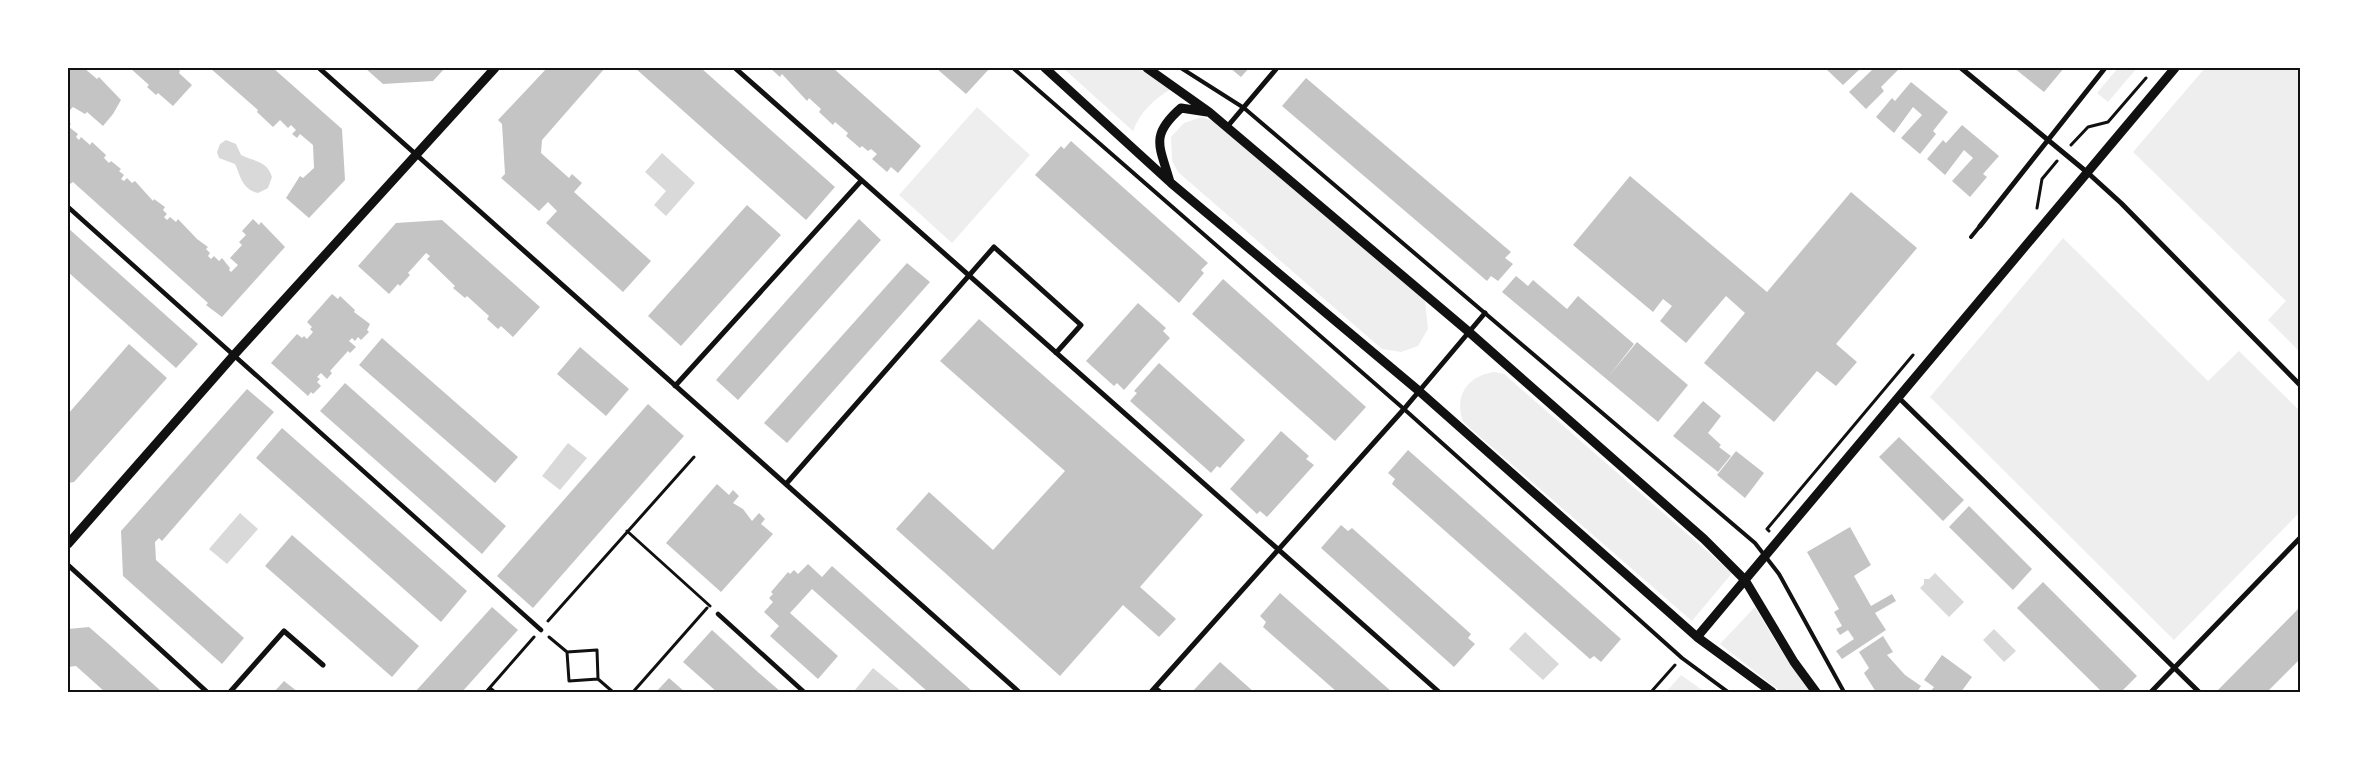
<svg xmlns="http://www.w3.org/2000/svg" width="2368" height="760" font-family="'DM Sans',sans-serif">
  <style>
    .green { fill: #eee }
    .water { fill: #d9d9d9 }
    .building { fill: #c4c4c4 }
    .lines { fill: none; stroke-linecap: round; stroke-linejoin: round }
    .path { stroke: #111; stroke-width: 3 }
    .service { stroke: #111; stroke-width: 4 }
    .pedestrian { stroke: #111; stroke-width: 4.5 }
    .minor { stroke: #111; stroke-width: 5 }
    .tertiary { stroke: #111; stroke-width: 9 }
    .neatline { fill: none; stroke: #111; stroke-width: 2 }
  </style>
  <rect width="100%" height="100%" fill="#fff"/>
  <path class="green" d="M 1063,68 L 1140,68 L 1171,89 C 1154,99 1140,112 1133,131 Z
    M 2118,68 L 2137,68 L 2108,102 L 2097,93 Z
    M 2205,68 L 2300,68 L 2300,352 L 2268,320 L 2286,301 L 2133,152 Z
    M 977,107 L 1030,155 L 952,243 L 899,195 Z
    M 1202,117 L 1215,122 L 1425,300 L 1428,329 L 1418,346 L 1401,352 L 1382,349 L 1178,172 L 1172,161 L 1171,137 L 1184,123 Z
    M 2063,238 L 2208,381 L 2239,351 L 2300,411 L 2300,512 L 2174,640 L 1930,397 Z
    M 1494,372 L 1504,374 L 1732,573 L 1692,621 L 1463,422 C 1454,396 1467,376 1494,372 Z
    M 1755,607 L 1777,644 L 1812,692 L 1781,692 L 1720,644 Z
    M 1681,675 L 1705,692 L 1666,692 Z"/>
  <path class="water" d="M 226,140 L 236,144 L 241,155 C 254,162 267,160 272,177 L 268,188 L 258,193 C 242,189 241,177 235,164 L 219,158 L 217,152 L 220,144 Z
    M 662,153 L 695,183 L 666,216 L 654,205 L 666,191 L 645,172 Z
    M 568,443 L 587,458 L 560,490 L 542,476 Z
    M 240,513 L 258,529 L 227,564 L 209,549 Z
    M 1935,573 L 1964,602 L 1949,617 L 1920,588 L 1924,584 L 1924,579 L 1929,579 Z
    M 1994,629 L 2016,651 L 2004,662 L 1983,640 Z
    M 1525,632 L 1559,664 L 1543,680 L 1509,649 Z
    M 873,668 L 902,692 L 858,692 L 855,690 Z"/>
  <path class="building" d="M 68,68 L 84,68 L 97,79 L 99,77 L 121,100 L 113,114 L 103,126 L 87,112 L 85,114 L 73,107 L 70,110 L 68,108 Z
    M 130,68 L 177,68 L 180,71 L 179,73 L 192,85 L 173,106 L 158,93 L 156,95 L 147,87 L 149,85 Z
    M 210,68 L 273,68 L 342,129 L 345,180 L 309,218 L 286,198 L 300,176 L 303,178 L 314,168 L 313,145 L 300,134 L 297,138 L 292,134 L 296,130 L 291,125 L 288,128 L 280,120 L 273,127 L 257,112 L 258,110 Z
    M 365,68 L 445,68 L 433,81 L 383,84 Z
    M 547,68 L 605,68 L 542,140 L 541,153 L 569,178 L 572,174 L 582,183 L 574,192 L 651,261 L 623,292 L 546,223 L 557,211 L 548,202 L 539,211 L 501,178 L 505,174 L 502,124 L 498,120 Z
    M 635,68 L 701,68 L 835,187 L 806,220 Z
    M 770,68 L 833,68 L 921,146 L 898,173 L 891,167 L 887,172 L 872,159 L 877,154 L 871,149 L 868,151 L 862,146 L 860,148 L 846,136 L 848,133 L 835,122 L 833,125 L 819,112 L 821,109 L 809,98 L 807,101 L 782,74 L 780,77 Z
    M 936,68 L 990,68 L 966,94 Z
    M 1230,68 L 1249,68 L 1241,77 Z
    M 1825,68 L 1861,68 L 1843,85 Z
    M 1869,68 L 1895,68 L 1898,70 L 1881,87 L 1884,91 L 1866,109 L 1849,92 L 1872,70 Z
    M 2014,68 L 2064,68 L 2044,92 Z
    M 1306,78 L 1511,252 L 1505,258 L 1513,264 L 1498,281 L 1491,276 L 1487,281 L 1282,106 Z
    M 1911,82 L 1948,112 L 1933,131 L 1936,134 L 1920,154 L 1901,138 L 1922,115 L 1913,107 L 1894,133 L 1876,117 L 1892,98 L 1895,101 Z
    M 68,121 L 71,124 L 69,127 L 78,134 L 76,137 L 79,140 L 81,137 L 90,145 L 92,142 L 106,155 L 104,158 L 109,163 L 111,161 L 121,169 L 119,171 L 124,175 L 121,179 L 124,181 L 127,178 L 132,183 L 135,181 L 153,201 L 154,199 L 165,207 L 163,210 L 167,214 L 164,217 L 167,220 L 170,217 L 176,222 L 178,219 L 197,239 L 208,247 L 206,249 L 210,253 L 208,256 L 211,259 L 214,256 L 219,261 L 222,258 L 230,268 L 229,270 L 231,272 L 238,265 L 230,258 L 242,245 L 239,242 L 246,235 L 242,231 L 253,219 L 259,225 L 261,222 L 285,247 L 222,317 L 206,305 L 208,303 L 73,182 L 70,184 L 68,182 Z
    M 1962,125 L 1999,156 L 1983,174 L 1987,177 L 1970,197 L 1952,181 L 1973,158 L 1964,150 L 1945,175 L 1927,159 L 1943,140 L 1946,143 Z
    M 1071,141 L 1208,263 L 1201,270 L 1204,273 L 1179,303 L 1035,175 L 1061,146 L 1064,149 Z
    M 1630,176 L 1767,292 L 1851,192 L 1917,248 L 1836,344 L 1857,362 L 1836,386 L 1817,371 L 1774,422 L 1704,363 L 1745,313 L 1726,296 L 1686,343 L 1660,321 L 1672,306 L 1663,299 L 1653,312 L 1573,245 Z
    M 747,205 L 781,235 L 681,346 L 648,316 Z
    M 859,219 L 881,240 L 738,400 L 716,380 Z
    M 442,220 L 540,307 L 513,337 L 501,326 L 498,329 L 487,319 L 489,316 L 467,296 L 465,298 L 453,288 L 455,286 L 427,259 L 430,256 L 426,253 L 408,273 L 410,275 L 400,286 L 398,284 L 389,294 L 358,266 L 396,223 Z
    M 68,228 L 198,344 L 176,368 L 68,272 Z
    M 907,263 L 930,282 L 787,443 L 764,423 Z
    M 1516,276 L 1528,286 L 1533,280 L 1567,309 L 1578,296 L 1634,344 L 1609,376 L 1637,342 L 1688,385 L 1658,422 L 1502,292 Z
    M 1223,279 L 1366,407 L 1335,441 L 1192,314 Z
    M 332,294 L 338,299 L 340,296 L 355,310 L 354,312 L 370,324 L 367,330 L 369,332 L 361,340 L 358,337 L 355,341 L 352,338 L 349,341 L 356,347 L 350,353 L 348,351 L 330,371 L 332,373 L 327,379 L 321,373 L 317,377 L 320,379 L 317,382 L 321,386 L 313,394 L 311,392 L 308,396 L 271,363 L 297,334 L 302,338 L 304,336 L 307,339 L 313,332 L 310,329 L 312,327 L 307,322 Z
    M 1138,303 L 1166,328 L 1163,331 L 1170,338 L 1124,390 L 1117,383 L 1114,386 L 1086,361 Z
    M 979,319 L 1203,515 L 1140,587 L 1176,619 L 1159,637 L 1123,605 L 1060,676 L 896,529 L 929,492 L 993,550 L 1065,471 L 940,361 Z
    M 382,338 L 518,457 L 495,483 L 359,365 Z
    M 129,344 L 167,378 L 74,482 L 68,483 L 68,414 Z
    M 580,347 L 629,389 L 606,416 L 557,374 Z
    M 1159,363 L 1245,440 L 1220,468 L 1217,466 L 1211,473 L 1130,401 L 1137,393 L 1134,391 Z
    M 345,383 L 506,526 L 482,554 L 320,411 Z
    M 247,389 L 274,412 L 162,541 L 159,538 L 155,542 L 156,560 L 244,638 L 222,664 L 123,576 L 121,531 Z
    M 1703,401 L 1721,416 L 1708,433 L 1721,445 L 1719,447 L 1731,456 L 1718,472 L 1673,436 Z
    M 648,404 L 684,436 L 533,608 L 497,576 Z
    M 282,428 L 467,591 L 441,622 L 256,458 Z
    M 1281,431 L 1309,456 L 1306,459 L 1314,465 L 1267,517 L 1260,511 L 1257,514 L 1230,489 Z
    M 1899,437 L 1964,500 L 1943,521 L 1879,457 Z
    M 1408,450 L 1621,639 L 1601,662 L 1594,656 L 1590,659 L 1392,484 L 1395,479 L 1388,473 Z
    M 1736,451 L 1764,473 L 1745,498 L 1717,475 Z
    M 717,484 L 729,495 L 733,490 L 739,496 L 733,503 L 743,509 L 752,521 L 759,513 L 765,519 L 761,524 L 773,534 L 721,592 L 666,543 Z
    M 1969,506 L 2032,569 L 2013,590 L 1949,527 Z
    M 1341,525 L 1348,531 L 1352,528 L 1471,634 L 1468,638 L 1475,644 L 1454,667 L 1321,548 Z
    M 1850,527 L 1871,565 L 1854,576 L 1871,606 L 1892,594 L 1896,601 L 1875,613 L 1886,630 L 1842,659 L 1836,651 L 1854,639 L 1848,630 L 1840,635 L 1836,629 L 1842,626 L 1834,612 L 1839,609 L 1807,552 Z
    M 292,535 L 419,646 L 392,677 L 265,566 Z
    M 808,564 L 822,577 L 832,566 L 973,692 L 928,692 L 812,589 L 790,613 L 838,656 L 818,679 L 770,636 L 779,626 L 764,612 L 773,602 L 769,598 L 773,594 L 771,592 L 788,572 L 790,574 L 794,570 L 798,574 Z
    M 2043,582 L 2137,676 L 2121,692 L 2102,692 L 2017,608 Z
    M 1280,593 L 1392,692 L 1337,692 L 1263,627 L 1266,622 L 1260,616 Z
    M 492,607 L 518,630 L 497,653 L 462,692 L 415,692 Z
    M 2300,607 L 2300,659 L 2267,692 L 2221,692 L 2218,690 Z
    M 89,627 L 112,647 L 162,692 L 105,692 L 76,666 L 68,667 L 68,629 Z
    M 712,630 L 759,673 L 781,692 L 717,692 L 683,662 Z
    M 1883,636 L 1893,652 L 1887,655 L 1905,675 L 1921,686 L 1917,692 L 1876,692 L 1864,673 L 1869,668 L 1859,652 Z
    M 1942,655 L 1972,677 L 1961,692 L 1930,692 L 1934,687 L 1924,680 Z
    M 1220,662 L 1254,692 L 1192,692 Z
    M 669,678 L 685,692 L 656,692 Z
    M 284,681 L 298,692 L 274,692 Z"/>
  <g class="lines">
    <path class="path" d="M 2071,145 L 2088,127 L 2108,122 L 2146,78
      M 2037,208 L 2042,179 L 2057,161
      M 627,531 L 710,606
      M 1769,531 L 1767,529 L 1913,355
      M 548,621 L 694,457
      M 549,637 L 567,652 L 569,681 L 598,679 L 597,650 L 567,652
      M 598,679 L 613,692
      M 490,688 L 495,692
      M 486,692 L 534,637
      M 633,692 L 707,608
      M 1651,692 L 1675,665"/>
    <path class="service" d="M 1013,68 L 1404,409 L 1682,658 L 1728,692
      M 1181,68 L 1244,108 L 1755,543 L 1779,574 L 1844,692
      M 1971,237 L 1980,226
      M 1156,688 L 1161,692"/>
    <path class="pedestrian" d="M 68,207 L 541,630
      M 718,614 L 804,692"/>
    <path class="minor" d="M 319,68 L 1019,692
      M 735,68 L 1439,692
      M 1961,68 L 2088,173 L 2121,203 L 2300,385
      M 1227,127 L 1277,68
      M 1980,226 L 2105,68
      M 675,386 L 861,181
      M 1899,398 L 2199,692
      M 786,484 L 994,247 L 1081,325 L 1056,353
      M 68,565 L 207,692
      M 230,692 L 284,631 L 323,665
      M 1151,692 L 1404,409 L 1485,313
      M 2151,692 L 2300,538"/>
    <path class="tertiary" d="M 1045,68 L 1171,183 L 1419,391 L 1697,637 L 1772,692
      M 1147,68 L 1209,112 L 1469,332 L 1704,539 L 1745,580 L 1794,662 L 1816,692
      M 1170,182 C 1160,146 1149,136 1181,108 L 1207,112
      M 68,544 L 234,355 L 495,68
      M 1697,637 L 2175,68"/>
  </g>
  <rect width="2368" height="760" fill="none" stroke="#ffffff" stroke-width="138"/>
  <rect x="69" y="69" width="2230" height="622" class="neatline"/>
</svg>
